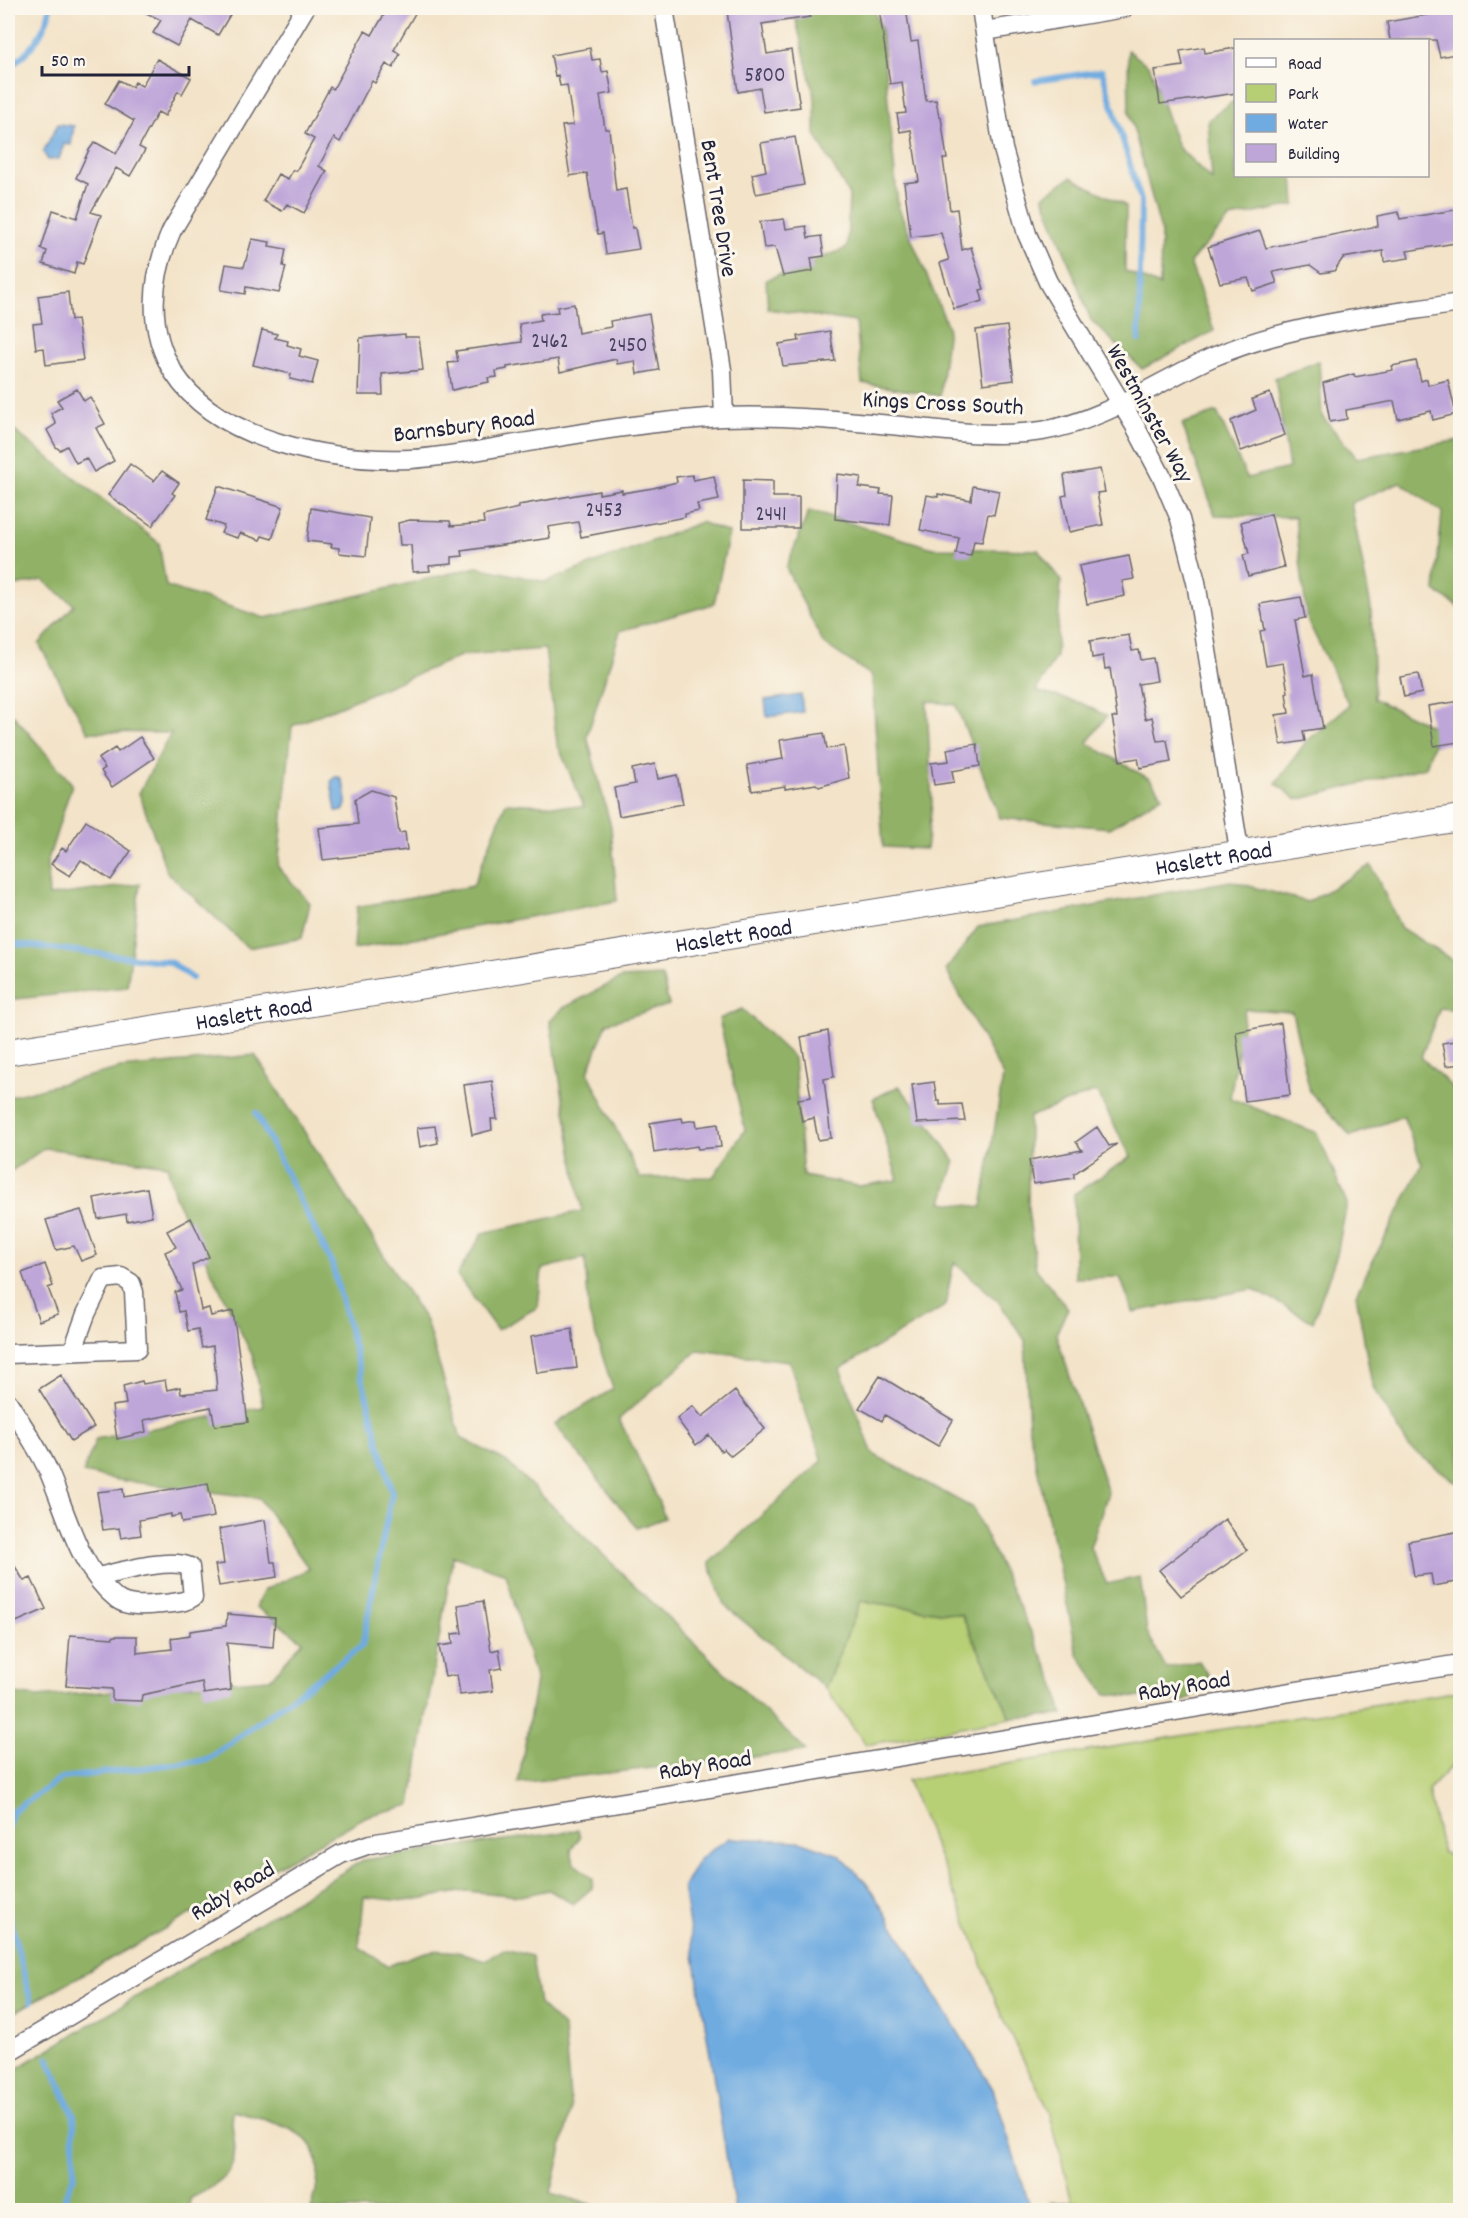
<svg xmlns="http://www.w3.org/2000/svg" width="1468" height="2218" font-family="Dekko,sans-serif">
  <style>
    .green { fill: #b7cf74; stroke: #6c7858; stroke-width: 1.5 }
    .forest { fill: #91b266; stroke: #5a6a50; stroke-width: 1.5 }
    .water { fill: #6fabe0; stroke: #48668e; stroke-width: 1.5 }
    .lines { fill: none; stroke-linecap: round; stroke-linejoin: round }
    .stream { stroke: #6fabe0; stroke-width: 6 }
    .building { fill: #bea6d9 }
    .minor-casing { stroke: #6b666c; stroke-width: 21 }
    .secondary-casing { stroke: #6b666c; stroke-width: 28 }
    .minor { stroke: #fff; stroke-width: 18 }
    .secondary { stroke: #fff; stroke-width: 26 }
    .labels { text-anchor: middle; stroke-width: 6; stroke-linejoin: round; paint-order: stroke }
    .number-label { font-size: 21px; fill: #494362 }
    .street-label { font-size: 24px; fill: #22223b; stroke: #fbf7ec }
  </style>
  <rect width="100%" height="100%" fill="#fbf7ec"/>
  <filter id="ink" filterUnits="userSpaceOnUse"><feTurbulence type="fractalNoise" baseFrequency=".0167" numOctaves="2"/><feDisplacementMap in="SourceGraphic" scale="12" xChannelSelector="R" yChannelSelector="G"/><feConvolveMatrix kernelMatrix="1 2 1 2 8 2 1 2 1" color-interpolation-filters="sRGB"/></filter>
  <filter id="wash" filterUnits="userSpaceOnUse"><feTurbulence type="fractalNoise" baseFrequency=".008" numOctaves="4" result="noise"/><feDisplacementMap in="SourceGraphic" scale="24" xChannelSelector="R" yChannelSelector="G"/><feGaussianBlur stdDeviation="1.35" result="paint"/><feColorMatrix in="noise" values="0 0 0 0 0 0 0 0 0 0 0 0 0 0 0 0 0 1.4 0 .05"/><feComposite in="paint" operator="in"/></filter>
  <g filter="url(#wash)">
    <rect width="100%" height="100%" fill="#f3e3c8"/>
    <path class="green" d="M 861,1601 L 962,1615 L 1011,1718 L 866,1745 L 825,1688 Z
      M 1460,1691 L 1460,1757 L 1428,1790 L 1442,1852 L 1460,1861 L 1460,2210 L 1161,2210 L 1107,2203 L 1072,2202 L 1049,2110 L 1002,2018 L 967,1923 L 907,1780 Z"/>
    <path class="forest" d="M 793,8 L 873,8 L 881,28 L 898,206 L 948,327 L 940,396 L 862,383 L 856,322 L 768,309 L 766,280 L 847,248 L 849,195 L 815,134 L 815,99 Z
      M 1128,50 L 1150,67 L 1178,147 L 1212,180 L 1208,120 L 1235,100 L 1236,176 L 1293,176 L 1295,205 L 1230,218 L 1190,262 L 1214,331 L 1142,369 L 1091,320 L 1043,196 L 1071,177 L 1126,206 L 1125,271 L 1160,286 L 1161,231 L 1129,112 Z
      M 1319,361 L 1322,416 L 1357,458 L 1460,440 L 1460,602 L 1459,607 L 1435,591 L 1442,512 L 1400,482 L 1351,503 L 1371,608 L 1374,699 L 1438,729 L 1426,767 L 1297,800 L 1276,783 L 1305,743 L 1349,705 L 1307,619 L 1295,517 L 1215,515 L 1182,424 L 1217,412 L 1247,478 L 1289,468 L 1275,378 Z
      M 8,426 L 159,543 L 166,586 L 265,618 L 477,567 L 546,582 L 701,522 L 729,533 L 714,604 L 620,631 L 587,736 L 611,827 L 617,901 L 354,949 L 357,907 L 473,886 L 506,803 L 584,807 L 557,743 L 545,649 L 463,655 L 292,726 L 278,867 L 310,903 L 302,938 L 248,948 L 167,872 L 139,793 L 171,733 L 88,732 L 39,644 L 74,605 L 43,580 L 11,587 L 8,585 Z
      M 809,511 L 933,548 L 1038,550 L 1061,581 L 1056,656 L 1036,691 L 1081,703 L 1107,716 L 1087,743 L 1150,779 L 1162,796 L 1110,828 L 1000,818 L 956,705 L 927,701 L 932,804 L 926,849 L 883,847 L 872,676 L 823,643 L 786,568 Z
      M 8,709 L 72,784 L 47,863 L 49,896 L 140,884 L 127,987 L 8,1000 Z
      M 1371,865 L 1401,928 L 1460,965 L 1460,1011 L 1440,1008 L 1421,1057 L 1460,1095 L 1460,1485 L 1409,1447 L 1372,1385 L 1356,1294 L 1422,1165 L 1403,1116 L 1351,1136 L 1310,1092 L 1292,1012 L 1245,1009 L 1230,1098 L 1317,1133 L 1347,1203 L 1337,1254 L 1313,1322 L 1253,1289 L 1133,1312 L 1120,1277 L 1075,1278 L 1074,1194 L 1131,1157 L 1096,1091 L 1029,1117 L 1028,1209 L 1036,1269 L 1068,1308 L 1056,1334 L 1108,1493 L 1090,1548 L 1107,1584 L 1140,1577 L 1147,1632 L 1166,1668 L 1199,1661 L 1212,1682 L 1185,1701 L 1106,1694 L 1078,1655 L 1029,1430 L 1025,1340 L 998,1301 L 954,1262 L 945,1306 L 840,1369 L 873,1454 L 973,1508 L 1055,1683 L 1063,1715 L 1011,1718 L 962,1615 L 861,1601 L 825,1688 L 724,1605 L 709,1563 L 822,1461 L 789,1361 L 698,1350 L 619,1419 L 653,1488 L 665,1518 L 637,1528 L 555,1424 L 613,1389 L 589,1314 L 585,1258 L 542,1269 L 538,1307 L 497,1330 L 457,1275 L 483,1233 L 582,1211 L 550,1021 L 563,1008 L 621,978 L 662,976 L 669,1005 L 607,1023 L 588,1072 L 640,1178 L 713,1177 L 745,1130 L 719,1019 L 742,1009 L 794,1058 L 803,1176 L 859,1186 L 898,1180 L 873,1099 L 899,1086 L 933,1129 L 955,1161 L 942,1202 L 982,1207 L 1003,1076 L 946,970 L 978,927 L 1231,881 L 1308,902 Z
      M 255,1055 L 426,1321 L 461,1438 L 506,1461 L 806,1751 L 518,1783 L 536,1681 L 506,1574 L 453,1556 L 411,1805 L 367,1816 L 8,2016 L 8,1693 L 36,1697 L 270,1679 L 303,1641 L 256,1607 L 264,1590 L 309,1569 L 259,1498 L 118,1480 L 83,1473 L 96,1439 L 263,1407 L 253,1357 L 175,1197 L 167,1165 L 45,1148 L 8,1173 L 8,1097 L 121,1068 Z
      M 578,1830 L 580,1837 L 571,1850 L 574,1863 L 593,1879 L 592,1888 L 573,1904 L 549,1890 L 520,1896 L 466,1891 L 406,1901 L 364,1897 L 359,1947 L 388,1966 C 432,1948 439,1945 485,1960 L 504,1949 L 532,1956 L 539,2004 L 564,2028 L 571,2110 L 551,2193 L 611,2210 L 311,2210 C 334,2134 297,2129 234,2111 C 230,2120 233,2130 234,2139 C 239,2174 219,2185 191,2198 L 187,2210 L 8,2210 L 8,2074 L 363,1860 Z
      M 1050,2202 L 1107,2203 L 1161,2210 L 1052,2210 Z"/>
    <path class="water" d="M 58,124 L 74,126 L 71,145 L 64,144 L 59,159 L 48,160 L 43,152 Z
      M 801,695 L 803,712 L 767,717 L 765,700 Z
      M 335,777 L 339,777 C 346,784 349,803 343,811 L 336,811 L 331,782 Z
      M 729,1838 L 800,1841 L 839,1855 L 867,1883 L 993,2089 L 1031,2210 L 735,2210 L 683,1887 L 698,1860 Z"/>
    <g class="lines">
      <path class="stream" d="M 8,68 C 28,54 46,33 50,8
        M 1035,81 L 1102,71 L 1141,201 L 1139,340
        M 8,943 L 170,962 L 192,978
        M 8,1827 L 13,1811 L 62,1778 L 207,1760 L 362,1646 L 392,1493 L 332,1264 L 256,1113
        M 8,1911 L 31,2002
        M 48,2058 L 74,2116 L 74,2175 L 60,2210"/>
    </g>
    <g id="blocks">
      <path class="building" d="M 136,8 L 234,8 L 218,35 L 192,20 L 177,46 L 153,33 L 161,20 Z
        M 388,8 L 418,8 L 394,50 L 400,54 L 393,68 L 386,64 L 375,83 L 372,81 L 340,142 L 334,138 L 319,166 L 327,171 L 304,213 L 287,204 L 282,211 L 263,201 L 278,174 L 288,179 L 293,170 L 296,171 L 314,139 L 305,134 L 330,87 L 333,89 L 365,31 L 372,35 Z
        M 740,8 L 809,8 L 810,17 L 762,24 L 767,54 L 791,50 L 800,107 L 764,112 L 760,88 L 738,92 L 727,11 Z
        M 879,8 L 906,8 L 911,42 L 918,41 L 926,101 L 936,100 L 939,117 L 941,117 L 947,159 L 943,159 L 950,210 L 957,209 L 962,250 L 971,247 L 984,289 L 980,290 L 983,301 L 954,309 L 940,263 L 949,260 L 941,233 L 911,237 L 904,183 L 919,181 L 911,130 L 900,132 L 897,114 L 906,113 L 902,82 L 890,84 Z
        M 1461,9 L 1461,53 L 1440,57 L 1436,40 L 1390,40 L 1387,22 Z
        M 1204,47 L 1205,53 L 1236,48 L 1236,93 L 1160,104 L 1155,70 L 1183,66 L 1180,51 Z
        M 590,48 L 592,60 L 600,59 L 602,72 L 608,71 L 612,93 L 600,95 L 605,129 L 609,129 L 616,191 L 626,189 L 632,228 L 635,228 L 639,249 L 606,254 L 603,233 L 598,234 L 596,226 L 587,173 L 570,176 L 562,126 L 573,125 L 567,85 L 560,86 L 558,75 L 555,76 L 551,55 Z
        M 157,59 L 191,78 L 182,94 L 178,91 L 165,116 L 158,112 L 139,147 L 145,150 L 130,176 L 116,168 L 91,212 L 101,215 L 83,264 L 77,262 L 74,274 L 43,264 L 47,251 L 41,249 L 53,210 L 77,218 L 88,184 L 76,178 L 89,150 L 95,142 L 116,154 L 134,121 L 105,104 L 119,80 L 132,87 L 135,82 L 142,86 Z
        M 795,137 L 804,185 L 756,194 L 752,174 L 766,171 L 761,143 Z
        M 1461,209 L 1461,242 L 1407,251 L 1409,258 L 1384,262 L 1383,251 L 1343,258 L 1334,271 L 1321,273 L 1310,265 L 1273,272 L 1277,283 L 1253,291 L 1248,278 L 1220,283 L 1208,247 L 1260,231 L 1266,248 L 1378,226 L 1377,216 L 1398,212 L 1400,219 Z
        M 784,219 L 786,229 L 806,226 L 808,238 L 821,236 L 824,256 L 811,258 L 813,271 L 783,276 L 775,247 L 764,248 L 760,222 Z
        M 252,239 L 270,242 L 269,246 L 286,249 L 283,266 L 286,267 L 279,293 L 246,287 L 245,294 L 221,290 L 226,264 L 244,267 Z
        M 68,292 L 71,320 L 77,319 L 83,360 L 46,365 L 44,348 L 36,349 L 33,324 L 42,323 L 38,296 Z
        M 574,304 L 578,333 L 611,327 L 610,321 L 649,314 L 659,370 L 637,374 L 635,361 L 617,364 L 616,359 L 560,372 L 558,359 L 507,367 L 507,369 L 496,371 L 497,377 L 488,378 L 489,382 L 452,390 L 448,363 L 458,362 L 456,351 L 522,342 L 519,324 L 541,320 L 540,314 L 558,312 L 557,307 Z
        M 1007,326 L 1014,380 L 983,384 L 976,330 Z
        M 262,330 L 277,334 L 275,338 L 288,341 L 287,345 L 301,349 L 299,356 L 318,361 L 312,384 L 290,379 L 291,374 L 253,365 Z
        M 830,331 L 835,361 L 783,366 L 779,344 L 799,341 L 798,336 Z
        M 405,334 L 405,337 L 419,337 L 423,370 L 382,374 L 383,395 L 358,395 L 360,338 Z
        M 1416,361 L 1421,381 L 1427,379 L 1428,385 L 1448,380 L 1456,414 L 1433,420 L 1431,411 L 1398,419 L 1394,401 L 1346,410 L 1347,419 L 1330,422 L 1323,383 L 1354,374 L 1355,377 L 1393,370 L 1392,366 Z
        M 77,389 L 84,401 L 90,397 L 105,424 L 96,428 L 114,461 L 94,472 L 86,458 L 76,463 L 67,446 L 60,450 L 56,447 L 47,430 L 56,424 L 51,413 L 62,407 L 57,400 Z
        M 1270,393 L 1285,435 L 1241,451 L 1231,421 L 1256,410 L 1252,399 Z
        M 130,464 L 154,481 L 162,471 L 179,483 L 172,493 L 175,495 L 152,526 L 108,495 Z
        M 1100,469 L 1105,492 L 1097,493 L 1103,525 L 1069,532 L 1062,496 L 1067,495 L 1064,475 Z
        M 837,474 L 861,477 L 859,487 L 881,490 L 880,494 L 893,495 L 890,525 L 835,519 Z
        M 692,475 L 693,480 L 714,476 L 719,500 L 697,504 L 699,511 L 685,514 L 685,517 L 581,537 L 578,522 L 548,527 L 550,538 L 462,551 L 463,556 L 452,557 L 452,564 L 429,566 L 430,571 L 413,572 L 411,545 L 400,545 L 398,523 L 410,520 L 450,521 L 451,526 L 484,523 L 483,516 L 519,508 L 519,505 L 599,491 L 599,494 L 622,490 L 622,493 L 653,488 L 677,482 L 676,477 Z
        M 743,480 L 773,481 L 773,497 L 799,497 L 799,528 L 743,528 Z
        M 218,486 L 283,507 L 272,539 L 262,536 L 260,540 L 240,533 L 238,538 L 221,533 L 224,526 L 206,520 Z
        M 973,486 L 999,491 L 994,515 L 988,514 L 982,542 L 974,541 L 971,556 L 956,554 L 959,538 L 920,530 L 927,495 L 938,497 L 938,494 L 971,500 Z
        M 311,508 L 370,518 L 366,556 L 339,553 L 339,548 L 331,547 L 332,544 L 307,541 Z
        M 1271,514 L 1284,567 L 1248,576 L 1243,555 L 1249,554 L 1241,522 Z
        M 1129,556 L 1134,579 L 1122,581 L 1125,596 L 1087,604 L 1079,566 Z
        M 1301,597 L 1305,618 L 1295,620 L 1305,676 L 1313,674 L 1323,728 L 1303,731 L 1305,741 L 1281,745 L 1276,715 L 1289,713 L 1286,693 L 1288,692 L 1283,663 L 1266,666 L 1260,631 L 1265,630 L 1260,604 Z
        M 1129,635 L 1132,651 L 1139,650 L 1141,660 L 1153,658 L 1157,681 L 1138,684 L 1145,719 L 1152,717 L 1157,741 L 1167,740 L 1171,762 L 1140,768 L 1138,758 L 1120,761 L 1112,717 L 1117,717 L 1110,668 L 1105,669 L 1103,656 L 1092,658 L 1090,641 Z
        M 1418,674 L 1422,693 L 1404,697 L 1400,677 Z
        M 1461,701 L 1461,721 L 1456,721 L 1459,742 L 1434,746 L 1428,706 Z
        M 824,733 L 827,749 L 844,746 L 849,778 L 819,787 L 816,784 L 785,789 L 785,786 L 752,791 L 747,765 L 783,759 L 780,740 Z
        M 140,737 L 154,758 L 112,787 L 101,771 L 105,768 L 98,759 L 115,748 L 118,752 Z
        M 977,744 L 980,766 L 952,771 L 954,782 L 934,785 L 931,763 L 949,761 L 947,749 Z
        M 655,764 L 658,779 L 677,775 L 683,804 L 619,816 L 614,788 L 635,784 L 632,769 Z
        M 371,790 L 394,797 L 399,833 L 405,832 L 407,850 L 323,860 L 319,828 L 358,824 L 355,799 Z
        M 86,821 L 131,851 L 111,880 L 81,860 L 70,876 L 51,864 L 62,848 L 66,851 Z
        M 1281,1023 L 1290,1095 L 1245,1101 L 1236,1032 Z
        M 828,1031 L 834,1077 L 824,1079 L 831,1138 L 818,1140 L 814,1118 L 802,1121 L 798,1099 L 811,1097 L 801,1037 Z
        M 1461,1040 L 1461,1064 L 1446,1066 L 1442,1043 Z
        M 492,1081 L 497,1119 L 491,1119 L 492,1130 L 472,1135 L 464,1085 Z
        M 934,1082 L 937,1101 L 940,1101 L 940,1105 L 962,1104 L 965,1121 L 917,1123 L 912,1085 Z
        M 682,1118 L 683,1122 L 696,1120 L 697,1127 L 718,1124 L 721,1147 L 698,1149 L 697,1146 L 654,1153 L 650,1123 Z
        M 435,1126 L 438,1143 L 420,1147 L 417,1128 Z
        M 1097,1127 L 1109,1146 L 1117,1144 L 1074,1174 L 1074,1178 L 1033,1184 L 1029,1160 L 1082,1150 L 1076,1142 Z
        M 147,1188 L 152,1216 L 127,1221 L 126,1214 L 98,1219 L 94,1198 Z
        M 81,1210 L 97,1255 L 81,1261 L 74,1246 L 56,1250 L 46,1220 Z
        M 191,1218 L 209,1257 L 192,1265 L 201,1310 L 209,1308 L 211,1316 L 233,1311 L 248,1422 L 215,1426 L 211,1407 L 144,1420 L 146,1432 L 117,1439 L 112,1406 L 126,1404 L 123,1386 L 142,1381 L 143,1384 L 165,1380 L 167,1390 L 180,1387 L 181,1394 L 217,1390 L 213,1346 L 202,1348 L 198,1329 L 188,1331 L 184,1311 L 179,1312 L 175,1292 L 182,1290 L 165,1252 L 176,1247 L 167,1231 Z
        M 45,1264 L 53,1286 L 48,1288 L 58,1314 L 39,1321 L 22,1273 Z
        M 572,1329 L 577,1368 L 537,1373 L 531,1336 Z
        M 61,1375 L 94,1427 L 71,1441 L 39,1389 Z
        M 880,1376 L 953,1420 L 938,1446 L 885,1415 L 882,1421 L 859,1408 Z
        M 735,1391 L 765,1429 L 731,1456 L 724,1449 L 721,1451 L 709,1435 L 696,1445 L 677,1419 L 693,1406 L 702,1417 Z
        M 208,1483 L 214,1517 L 182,1523 L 180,1515 L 171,1517 L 171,1514 L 139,1520 L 141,1535 L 121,1538 L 119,1528 L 103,1530 L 97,1492 L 123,1489 L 124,1497 Z
        M 1225,1519 L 1247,1550 L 1181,1596 L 1159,1570 Z
        M 265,1520 L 271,1562 L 275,1562 L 277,1577 L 219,1586 L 215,1565 L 224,1564 L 219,1529 Z
        M 1461,1531 L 1461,1581 L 1433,1586 L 1431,1574 L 1414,1576 L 1408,1541 Z
        M 8,1555 L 24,1581 L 31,1578 L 46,1609 L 16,1622 L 8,1603 Z
        M 483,1601 L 491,1651 L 499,1649 L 502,1668 L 490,1670 L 493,1691 L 460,1695 L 457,1675 L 445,1677 L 439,1646 L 453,1644 L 452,1634 L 462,1633 L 458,1605 Z
        M 227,1614 L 275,1618 L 273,1647 L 227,1643 L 231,1690 L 204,1694 L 202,1682 L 142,1695 L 141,1701 L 112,1700 L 112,1689 L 66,1686 L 70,1635 L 113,1638 L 114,1636 L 137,1636 L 137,1653 L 172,1649 L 171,1638 L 190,1635 L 190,1631 L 226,1626 Z"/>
    </g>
  </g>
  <g filter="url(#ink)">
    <use href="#blocks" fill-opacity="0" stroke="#6b666c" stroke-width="1.5"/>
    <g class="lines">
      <defs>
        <path id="minor" d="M 305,8 L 172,230 C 151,276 146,329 174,373 C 219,443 334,462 411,459 C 448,457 485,449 522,443 C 588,432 655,421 722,417 C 781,415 841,420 901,426 C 947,431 995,438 1042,431 C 1105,421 1156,382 1213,357 C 1290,324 1378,316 1460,303
          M 664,8 L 722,370 L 724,417
          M 981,8 L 1003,149 L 1027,234 L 1048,282 L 1135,426 L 1163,479 L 1180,519 L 1196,582 L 1240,856
          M 985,31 L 1124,8
          M 8,1354 L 137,1349 L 134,1292 L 131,1283 L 121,1277 L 103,1279 L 86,1314 L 73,1350
          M 8,1402 C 22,1424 37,1446 48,1470 C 67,1513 78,1568 117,1599 C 129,1608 149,1605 162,1604 C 173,1603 184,1603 193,1597 L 190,1567 C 170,1557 120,1572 98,1577
          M 8,2052 L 341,1854 L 370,1844 L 1460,1664"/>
        <g id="secondary">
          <path id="s1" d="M 8,1052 L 1460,818"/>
        </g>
      </defs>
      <use href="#minor" class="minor-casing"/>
      <use href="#secondary" class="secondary-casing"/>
      <use href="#minor" class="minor"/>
      <use href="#secondary" class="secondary"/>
    </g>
  </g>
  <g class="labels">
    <g class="number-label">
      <text x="765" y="81">5800</text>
      <text x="550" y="347">2462</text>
      <text x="628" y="351">2450</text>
      <text x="604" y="516">2453</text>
      <text x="771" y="520">2441</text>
    </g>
    <g class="street-label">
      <text transform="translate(720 208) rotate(81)" y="8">Bent Tree Drive</text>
      <text transform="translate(943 402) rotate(3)" y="8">Kings Cross South</text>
      <text transform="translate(1151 413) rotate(61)" y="8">Westminster Way</text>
      <text transform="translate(464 425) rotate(-7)" y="8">Barnsbury Road</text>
      <text dy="8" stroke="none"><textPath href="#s1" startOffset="1221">Haslett Road</textPath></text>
      <text dy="8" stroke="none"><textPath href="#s1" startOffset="735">Haslett Road</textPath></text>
      <text dy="8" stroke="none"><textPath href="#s1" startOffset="249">Haslett Road</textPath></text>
      <text transform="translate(1184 1685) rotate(-9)" y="8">Raby Road</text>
      <text transform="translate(705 1764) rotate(-9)" y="8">Raby Road</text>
      <text transform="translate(232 1890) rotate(-31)" y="8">Raby Road</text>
    </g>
  </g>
  <rect width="1468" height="2218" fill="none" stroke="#fbf7ec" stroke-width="30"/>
  <rect x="1234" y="39" width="195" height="138" fill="#fbf7ec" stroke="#a4a2a5" stroke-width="1.5"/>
  <rect x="1246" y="58" width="30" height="9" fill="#ffffff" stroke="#a4a2a5" stroke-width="1.5"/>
  <text x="1288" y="69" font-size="18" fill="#22223b">Road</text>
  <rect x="1246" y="84" width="30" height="18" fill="#b7cf74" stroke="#a4a2a5" stroke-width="1.5"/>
  <text x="1288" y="99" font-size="18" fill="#22223b">Park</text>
  <rect x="1246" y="114" width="30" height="18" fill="#6fabe0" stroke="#a4a2a5" stroke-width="1.5"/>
  <text x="1288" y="129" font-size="18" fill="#22223b">Water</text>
  <rect x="1246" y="144" width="30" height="18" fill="#bea6d9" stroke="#a4a2a5" stroke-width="1.5"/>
  <text x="1288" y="159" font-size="18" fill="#22223b">Building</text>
  <path d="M42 66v9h147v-9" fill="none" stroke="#22223b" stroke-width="3"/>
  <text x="51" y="66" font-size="18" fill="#22223b" stroke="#fbf7ec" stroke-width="4.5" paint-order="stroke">50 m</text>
</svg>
